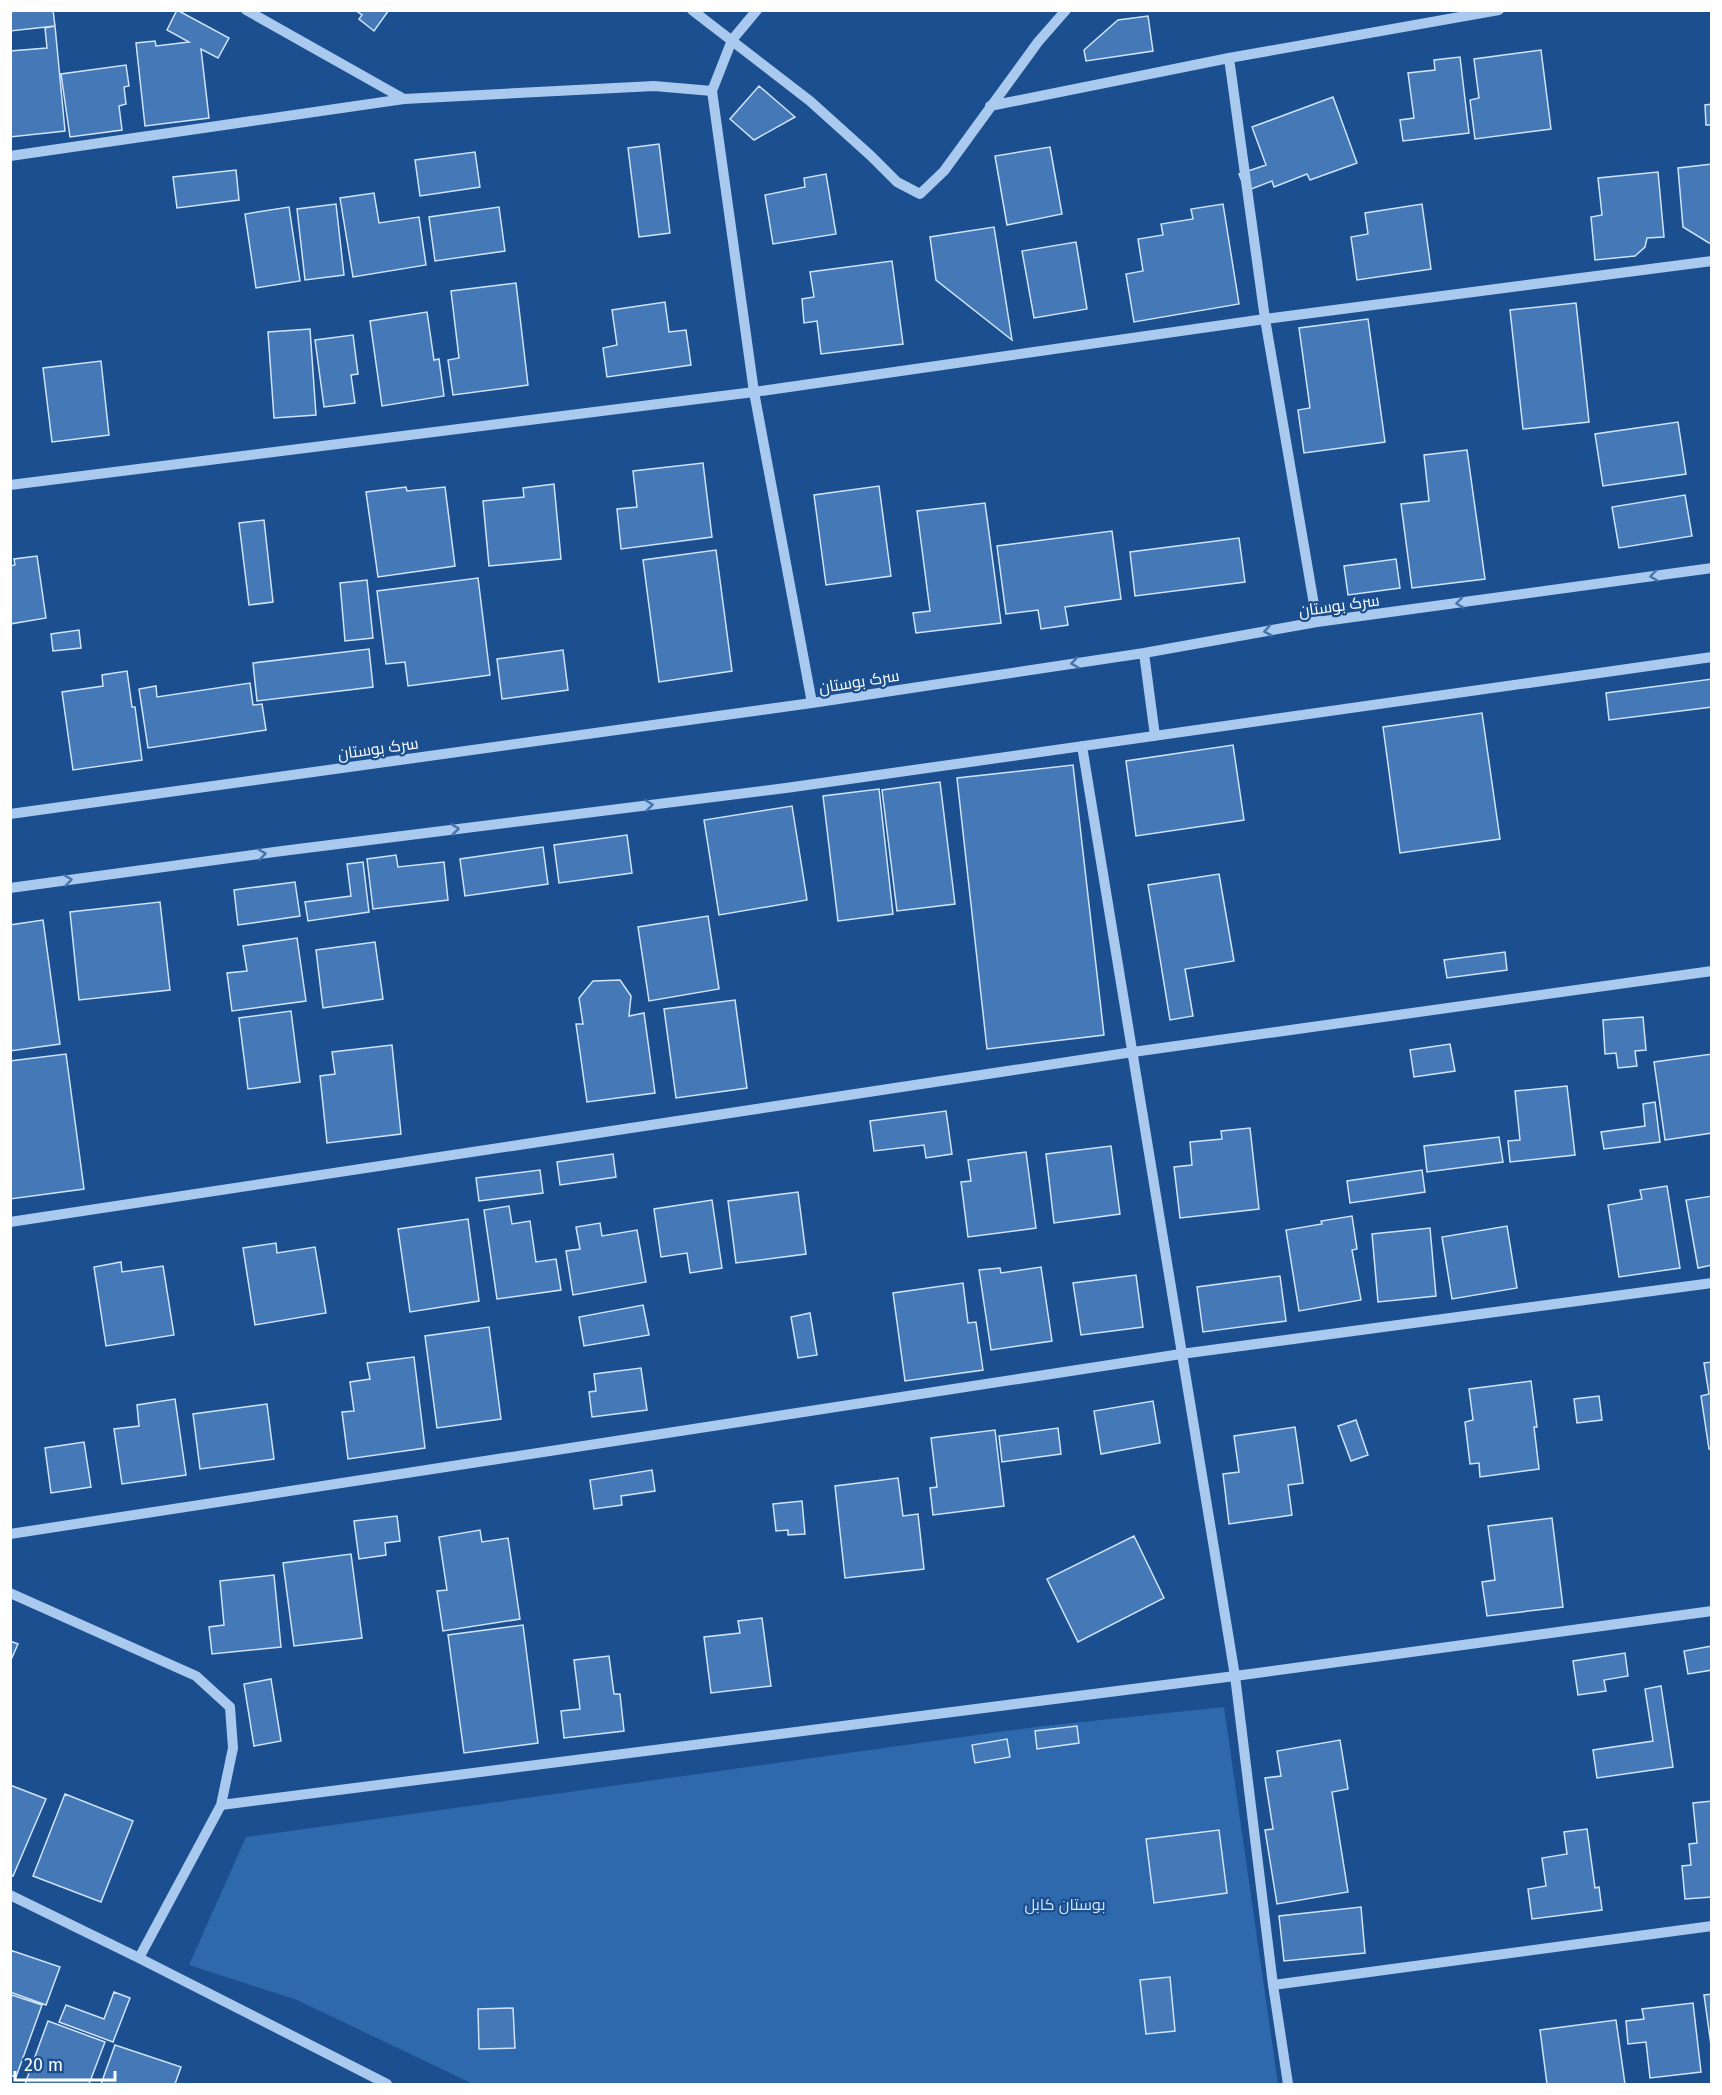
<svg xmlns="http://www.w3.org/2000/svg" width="1722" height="2095" font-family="'Fira Sans',Cairo,sans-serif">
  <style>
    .green { fill: #2e69ad }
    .building { fill: #4478b7; stroke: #cfe3fa; stroke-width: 1.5 }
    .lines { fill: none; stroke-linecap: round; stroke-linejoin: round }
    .minor { stroke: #a9c9ee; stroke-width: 10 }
    .oneway { stroke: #4674ac }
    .labels { text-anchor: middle; stroke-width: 4.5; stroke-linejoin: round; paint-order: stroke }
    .street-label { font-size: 16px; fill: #fff; stroke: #1b4f8f }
    .park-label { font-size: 16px; fill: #cfe3fa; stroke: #1b4f8f }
  </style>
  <rect width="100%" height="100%" fill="#1b4f8f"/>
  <path class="green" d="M 1224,1707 L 1278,2084 L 473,2084 L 297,2000 L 189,1965 L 246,1837 L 1035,1727 Z"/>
  <path class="building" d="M 21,10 L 53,10 L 55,26 L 10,31 L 10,12 Z
    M 177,10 L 229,38 L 218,58 L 201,49 L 209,118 L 145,126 L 136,43 L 155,41 L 156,46 L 189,42 L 167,30 Z
    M 355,10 L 389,10 L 374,31 L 359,19 L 362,15 Z
    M 1148,16 L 1153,51 L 1086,61 L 1084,50 L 1118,20 Z
    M 55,26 L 65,131 L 10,137 L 10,51 L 47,48 L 45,28 Z
    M 1541,50 L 1551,129 L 1475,139 L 1470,100 L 1479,98 L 1474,59 Z
    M 1460,57 L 1469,133 L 1403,141 L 1400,120 L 1414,118 L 1408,73 L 1435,70 L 1434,60 Z
    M 126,65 L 129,86 L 124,87 L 126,104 L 119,106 L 122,130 L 70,137 L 61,74 Z
    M 759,86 L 795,117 L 754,140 L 730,119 Z
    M 1333,97 L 1357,163 L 1310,180 L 1307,174 L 1274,187 L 1272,181 L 1246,191 L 1239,174 L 1266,165 L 1252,127 Z
    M 1712,104 L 1712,125 L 1706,125 L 1705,105 Z
    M 659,144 L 670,233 L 639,237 L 628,148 Z
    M 1050,147 L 1062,214 L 1007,225 L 995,156 Z
    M 475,152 L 480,187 L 420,196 L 415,160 Z
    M 1712,164 L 1712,243 L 1709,243 L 1683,227 L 1678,168 Z
    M 236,170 L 239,200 L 177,208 L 173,177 Z
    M 1658,172 L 1664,237 L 1647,238 L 1645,247 L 1635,256 L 1595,260 L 1591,217 L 1602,215 L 1598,178 Z
    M 826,174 L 836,234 L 773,244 L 765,195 L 805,187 L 804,178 Z
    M 374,193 L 379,223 L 419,217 L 426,265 L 353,277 L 340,198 Z
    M 336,204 L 344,275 L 305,280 L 297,209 Z
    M 1223,204 L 1239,304 L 1134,322 L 1126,274 L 1143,271 L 1138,239 L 1163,235 L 1161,224 L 1193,219 L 1191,209 Z
    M 1422,204 L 1431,269 L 1357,280 L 1351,237 L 1368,234 L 1365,213 Z
    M 289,207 L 300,281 L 256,288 L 245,214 Z
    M 499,207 L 505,251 L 435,261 L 429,217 Z
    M 994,227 L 1012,340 L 936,280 L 930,237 Z
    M 1076,242 L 1087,309 L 1034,318 L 1022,251 Z
    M 892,261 L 903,344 L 821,354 L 817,321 L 804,323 L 802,299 L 814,297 L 810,272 Z
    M 516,283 L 528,385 L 453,395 L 448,360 L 459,358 L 451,291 Z
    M 665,302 L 669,332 L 686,330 L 691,365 L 607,377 L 603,348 L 617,345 L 612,310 Z
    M 1576,303 L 1589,422 L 1523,429 L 1510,310 Z
    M 427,312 L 434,360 L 439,359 L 444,396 L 382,406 L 370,321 Z
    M 1368,319 L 1385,442 L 1304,453 L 1298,410 L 1310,408 L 1299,328 Z
    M 310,329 L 316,415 L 274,418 L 268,332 Z
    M 353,335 L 358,374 L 351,375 L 355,403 L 324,407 L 315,340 Z
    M 101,361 L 109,435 L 52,442 L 43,368 Z
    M 1678,422 L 1686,474 L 1603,486 L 1595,434 Z
    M 1467,450 L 1485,579 L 1412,588 L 1401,504 L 1429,501 L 1424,455 Z
    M 703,463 L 712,537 L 621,549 L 617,509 L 637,507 L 633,471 Z
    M 554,484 L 561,559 L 489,566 L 483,501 L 524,497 L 523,488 Z
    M 879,486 L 891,576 L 826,585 L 814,495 Z
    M 406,487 L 407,491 L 445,487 L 455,566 L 378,577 L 366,492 Z
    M 1685,495 L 1692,536 L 1619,548 L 1612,507 Z
    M 985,503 L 1001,623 L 916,633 L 913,613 L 930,611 L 917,511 Z
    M 264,520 L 273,602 L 249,605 L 239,523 Z
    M 1112,531 L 1121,599 L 1065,607 L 1068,625 L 1041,629 L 1038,610 L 1006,614 L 997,546 Z
    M 1239,538 L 1245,582 L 1135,596 L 1130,552 Z
    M 716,550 L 732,671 L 659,682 L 643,560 Z
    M 37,556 L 46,618 L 10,624 L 10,566 L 15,565 L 14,559 Z
    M 1396,559 L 1400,588 L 1348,595 L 1344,566 Z
    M 478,578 L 490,675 L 408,686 L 405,662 L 386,664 L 377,591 Z
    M 367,580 L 373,638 L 345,641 L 340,583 Z
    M 79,630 L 81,648 L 53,651 L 51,634 Z
    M 369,649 L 373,687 L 257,701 L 253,663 Z
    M 563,650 L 568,690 L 502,699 L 497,659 Z
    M 127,671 L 132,707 L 135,707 L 142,760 L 73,770 L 62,692 L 103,686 L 102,675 Z
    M 1712,679 L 1712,707 L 1609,720 L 1606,693 Z
    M 250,683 L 253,705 L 262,704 L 266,730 L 148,748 L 139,689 L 156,686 L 157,697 Z
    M 1482,713 L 1500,839 L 1400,853 L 1383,727 Z
    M 1233,745 L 1244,820 L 1136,836 L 1126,761 Z
    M 1073,765 L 1104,1035 L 987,1049 L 957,778 Z
    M 940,782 L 955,904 L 897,911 L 882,790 Z
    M 879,789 L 893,914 L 838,921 L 823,796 Z
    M 792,806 L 807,900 L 719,915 L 704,820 Z
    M 627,835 L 632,873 L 559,883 L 554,845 Z
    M 543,847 L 548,884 L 465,896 L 460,859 Z
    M 396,855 L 398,867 L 444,862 L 448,900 L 373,909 L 367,859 Z
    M 363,862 L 369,912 L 308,921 L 305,902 L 351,896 L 347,864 Z
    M 1219,874 L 1234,961 L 1185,969 L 1193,1016 L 1170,1020 L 1148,885 Z
    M 295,882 L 300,916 L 238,925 L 234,890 Z
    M 160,902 L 170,990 L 79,1000 L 70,912 Z
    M 708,916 L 719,989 L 649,1001 L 638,927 Z
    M 43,920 L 60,1044 L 10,1051 L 10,925 Z
    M 297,938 L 306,1001 L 232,1011 L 227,973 L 247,971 L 243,946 Z
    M 375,942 L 383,999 L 323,1008 L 316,950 Z
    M 1505,952 L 1507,970 L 1447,978 L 1444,960 Z
    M 620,980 L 631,996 L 629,1016 L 644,1013 L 655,1093 L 587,1102 L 576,1024 L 583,1024 L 579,998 L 593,981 Z
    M 735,1000 L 747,1088 L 676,1098 L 664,1009 Z
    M 291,1011 L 300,1082 L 248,1089 L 239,1018 Z
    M 1643,1017 L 1646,1050 L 1635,1051 L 1637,1066 L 1618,1068 L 1616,1053 L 1605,1054 L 1603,1020 Z
    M 1450,1044 L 1455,1071 L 1414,1077 L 1410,1050 Z
    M 392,1045 L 401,1134 L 327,1143 L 320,1076 L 335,1074 L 332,1052 Z
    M 66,1054 L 84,1189 L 10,1199 L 10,1061 Z
    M 1712,1054 L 1712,1133 L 1665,1140 L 1654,1062 Z
    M 1567,1086 L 1575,1155 L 1510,1162 L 1508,1141 L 1520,1140 L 1515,1091 Z
    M 1655,1102 L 1660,1142 L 1604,1149 L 1601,1132 L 1645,1126 L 1643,1104 Z
    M 946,1111 L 952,1154 L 926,1158 L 924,1145 L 874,1151 L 870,1121 Z
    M 1250,1128 L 1259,1209 L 1180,1218 L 1174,1167 L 1192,1165 L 1190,1142 L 1222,1139 L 1221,1131 Z
    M 1499,1137 L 1503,1162 L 1427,1172 L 1424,1146 Z
    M 1111,1146 L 1120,1214 L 1054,1223 L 1046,1154 Z
    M 1026,1152 L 1036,1228 L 968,1237 L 961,1182 L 971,1181 L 968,1160 Z
    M 613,1154 L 616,1177 L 560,1185 L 557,1162 Z
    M 540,1170 L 543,1193 L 479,1201 L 476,1178 Z
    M 1422,1170 L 1425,1192 L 1350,1203 L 1347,1181 Z
    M 1667,1186 L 1680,1268 L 1619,1277 L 1608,1205 L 1642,1199 L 1640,1190 Z
    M 798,1192 L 806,1254 L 736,1263 L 728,1201 Z
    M 1712,1196 L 1712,1265 L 1698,1268 L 1686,1200 Z
    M 712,1200 L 722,1268 L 690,1273 L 687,1253 L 661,1257 L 654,1209 Z
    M 509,1206 L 512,1224 L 530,1221 L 536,1262 L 556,1259 L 561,1290 L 497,1299 L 484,1210 Z
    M 1352,1216 L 1357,1249 L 1352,1250 L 1361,1300 L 1299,1311 L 1286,1230 L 1322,1224 L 1321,1221 Z
    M 468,1219 L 479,1301 L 410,1312 L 398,1229 Z
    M 600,1223 L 602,1236 L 637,1230 L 646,1282 L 573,1295 L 566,1251 L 580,1249 L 576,1227 Z
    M 1507,1226 L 1517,1288 L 1452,1299 L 1442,1237 Z
    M 1430,1228 L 1436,1296 L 1378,1302 L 1372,1234 Z
    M 276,1243 L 277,1253 L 315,1247 L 326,1313 L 255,1325 L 243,1248 Z
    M 121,1262 L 122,1272 L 163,1266 L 174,1335 L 106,1346 L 94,1267 Z
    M 1041,1267 L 1052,1341 L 991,1350 L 979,1270 L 1000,1268 L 1001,1273 Z
    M 1136,1275 L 1143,1327 L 1081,1335 L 1073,1283 Z
    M 1280,1276 L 1286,1321 L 1203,1332 L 1197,1287 Z
    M 963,1283 L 968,1323 L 976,1322 L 983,1370 L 905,1381 L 893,1293 Z
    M 643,1305 L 649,1335 L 584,1346 L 579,1317 Z
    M 810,1313 L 817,1355 L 798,1358 L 791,1317 Z
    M 489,1327 L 501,1419 L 437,1428 L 425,1336 Z
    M 414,1357 L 425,1448 L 348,1459 L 342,1412 L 354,1411 L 350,1382 L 370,1379 L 367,1363 Z
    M 1712,1362 L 1712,1449 L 1709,1449 L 1701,1396 L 1709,1394 L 1704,1363 Z
    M 641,1368 L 647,1410 L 592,1417 L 589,1392 L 596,1391 L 594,1374 Z
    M 1531,1381 L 1537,1427 L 1534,1427 L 1539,1469 L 1480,1477 L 1479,1463 L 1470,1464 L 1465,1422 L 1473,1420 L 1469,1389 Z
    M 1599,1396 L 1602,1420 L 1577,1423 L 1574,1399 Z
    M 175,1399 L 186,1475 L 122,1484 L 114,1429 L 139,1426 L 137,1405 Z
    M 1153,1401 L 1160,1443 L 1101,1454 L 1094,1411 Z
    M 267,1404 L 274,1459 L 200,1469 L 193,1414 Z
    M 1356,1420 L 1368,1455 L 1351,1461 L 1338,1426 Z
    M 1295,1427 L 1303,1483 L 1288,1485 L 1292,1515 L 1229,1524 L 1223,1474 L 1239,1472 L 1234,1436 Z
    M 1058,1428 L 1061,1454 L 1002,1462 L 999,1436 Z
    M 995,1430 L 1004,1506 L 933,1515 L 930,1488 L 937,1487 L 931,1438 Z
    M 84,1442 L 91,1487 L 51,1493 L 45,1448 Z
    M 652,1470 L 655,1491 L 621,1496 L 622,1505 L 594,1509 L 590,1480 Z
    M 898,1478 L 903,1516 L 918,1514 L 924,1569 L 845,1578 L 835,1486 Z
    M 802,1501 L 805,1534 L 788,1535 L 788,1530 L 776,1531 L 773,1504 Z
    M 397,1516 L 400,1541 L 385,1543 L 386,1555 L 359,1559 L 354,1521 Z
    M 1552,1518 L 1563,1607 L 1487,1616 L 1482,1582 L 1495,1580 L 1488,1526 Z
    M 480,1530 L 482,1542 L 508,1538 L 520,1619 L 443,1631 L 437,1591 L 447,1590 L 439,1537 Z
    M 1134,1536 L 1164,1598 L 1078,1642 L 1047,1579 Z
    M 351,1554 L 362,1638 L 294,1646 L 283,1563 Z
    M 274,1575 L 281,1647 L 212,1654 L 209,1627 L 224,1625 L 220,1581 Z
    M 762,1618 L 771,1686 L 711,1693 L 704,1637 L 740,1633 L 738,1621 Z
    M 523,1625 L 538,1743 L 464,1753 L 448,1635 Z
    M 10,1641 L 18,1644 L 10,1662 Z
    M 1712,1646 L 1712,1670 L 1688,1674 L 1684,1651 Z
    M 1625,1653 L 1628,1676 L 1604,1680 L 1606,1691 L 1578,1695 L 1573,1661 Z
    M 609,1656 L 614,1694 L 620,1694 L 624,1731 L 564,1738 L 561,1711 L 580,1709 L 574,1660 Z
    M 271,1679 L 281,1741 L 254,1746 L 244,1684 Z
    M 1661,1686 L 1673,1767 L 1597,1778 L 1593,1750 L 1653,1741 L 1645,1689 Z
    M 1077,1726 L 1079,1743 L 1037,1749 L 1035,1731 Z
    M 1007,1739 L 1010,1757 L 975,1763 L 972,1745 Z
    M 1340,1740 L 1348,1789 L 1332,1792 L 1348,1892 L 1277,1904 L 1265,1830 L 1273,1829 L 1265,1778 L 1281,1776 L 1277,1751 Z
    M 10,1785 L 46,1799 L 13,1876 L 10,1875 Z
    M 65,1794 L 133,1821 L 101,1902 L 33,1876 Z
    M 1712,1801 L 1712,1897 L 1685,1899 L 1682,1866 L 1691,1865 L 1689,1844 L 1697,1843 L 1693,1803 Z
    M 1587,1829 L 1595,1888 L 1599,1887 L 1602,1910 L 1532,1919 L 1528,1889 L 1546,1886 L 1542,1858 L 1567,1854 L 1564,1832 Z
    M 1219,1830 L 1227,1893 L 1154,1903 L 1146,1839 Z
    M 1361,1907 L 1365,1953 L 1284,1961 L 1279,1916 Z
    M 10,1950 L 60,1967 L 46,2005 L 10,1992 Z
    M 1170,1977 L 1175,2031 L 1146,2034 L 1140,1980 Z
    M 114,1992 L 130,1998 L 113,2042 L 59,2022 L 66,2005 L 104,2019 Z
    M 1712,1994 L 1712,2052 L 1704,1995 Z
    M 12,1995 L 42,2005 L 16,2077 L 10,2075 L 10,2000 Z
    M 1693,2003 L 1701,2072 L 1650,2078 L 1646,2042 L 1628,2044 L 1626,2021 L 1644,2019 L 1642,2009 Z
    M 513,2008 L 515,2048 L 479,2049 L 478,2009 Z
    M 1616,2020 L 1625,2084 L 1547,2084 L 1540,2030 Z
    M 48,2021 L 105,2042 L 89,2084 L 25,2084 Z
    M 115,2045 L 181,2067 L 175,2084 L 101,2084 Z"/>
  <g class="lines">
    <path class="minor" d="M 246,10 L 404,99
      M 692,10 L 810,101 L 871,156 L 897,182 L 920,194 L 944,171 L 1038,42 L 1066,10
      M 757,10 L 732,40 L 712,91 L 754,392 L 812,703
      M 1229,58 L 1265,319 L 1317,622
      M 990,106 L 1229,58 L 1499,10
      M 10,156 L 404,99 L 654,86 L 712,91
      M 10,485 L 754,392 L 1265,319 L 1712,261
      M 1144,653 L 1155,736
      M 1082,746 L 1235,1676 L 1273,1985 L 1288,2084
      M 10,814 L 812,703 L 1144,653 L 1317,622 L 1712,568
      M 10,888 L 282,851 L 786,788 L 1712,657
      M 10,1222 L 1133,1052 L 1712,971
      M 10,1534 L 1181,1354 L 1712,1283
      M 10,1593 L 196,1676 L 230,1707 L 233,1748 L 221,1805 L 139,1958
      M 221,1805 L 1235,1676 L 1712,1611
      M 10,1895 L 139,1958 L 387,2084
      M 1273,1985 L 1712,1926"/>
  </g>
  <defs><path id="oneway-chevron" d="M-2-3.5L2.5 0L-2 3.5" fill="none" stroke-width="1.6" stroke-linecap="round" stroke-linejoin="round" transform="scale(1.5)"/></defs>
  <g class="oneway">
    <use href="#oneway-chevron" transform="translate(1654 576) rotate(172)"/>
    <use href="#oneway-chevron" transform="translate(1460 603) rotate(172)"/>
    <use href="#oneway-chevron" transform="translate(1268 631) rotate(170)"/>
    <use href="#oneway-chevron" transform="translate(1075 663) rotate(171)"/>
    <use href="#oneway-chevron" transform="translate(649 805) rotate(-7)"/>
    <use href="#oneway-chevron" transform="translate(455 829) rotate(-7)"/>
    <use href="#oneway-chevron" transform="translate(262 854) rotate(-8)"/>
    <use href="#oneway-chevron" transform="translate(68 880) rotate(-8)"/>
  </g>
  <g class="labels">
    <g class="street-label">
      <text transform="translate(1339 605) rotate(-8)" y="6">سرک بوستان</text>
      <text transform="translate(859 681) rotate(-9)" y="6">سرک بوستان</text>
      <text transform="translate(378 748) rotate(-8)" y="6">سرک بوستان</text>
    </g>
    <g class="park-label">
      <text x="1065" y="1910">بوستان کابل</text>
    </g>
  </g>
  <rect width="1722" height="2095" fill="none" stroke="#ffffff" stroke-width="24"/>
  <path d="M15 2071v9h100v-9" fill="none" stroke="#ffffff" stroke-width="3"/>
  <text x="24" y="2071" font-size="18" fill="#ffffff" stroke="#1b4f8f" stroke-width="4.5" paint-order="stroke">20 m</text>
</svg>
